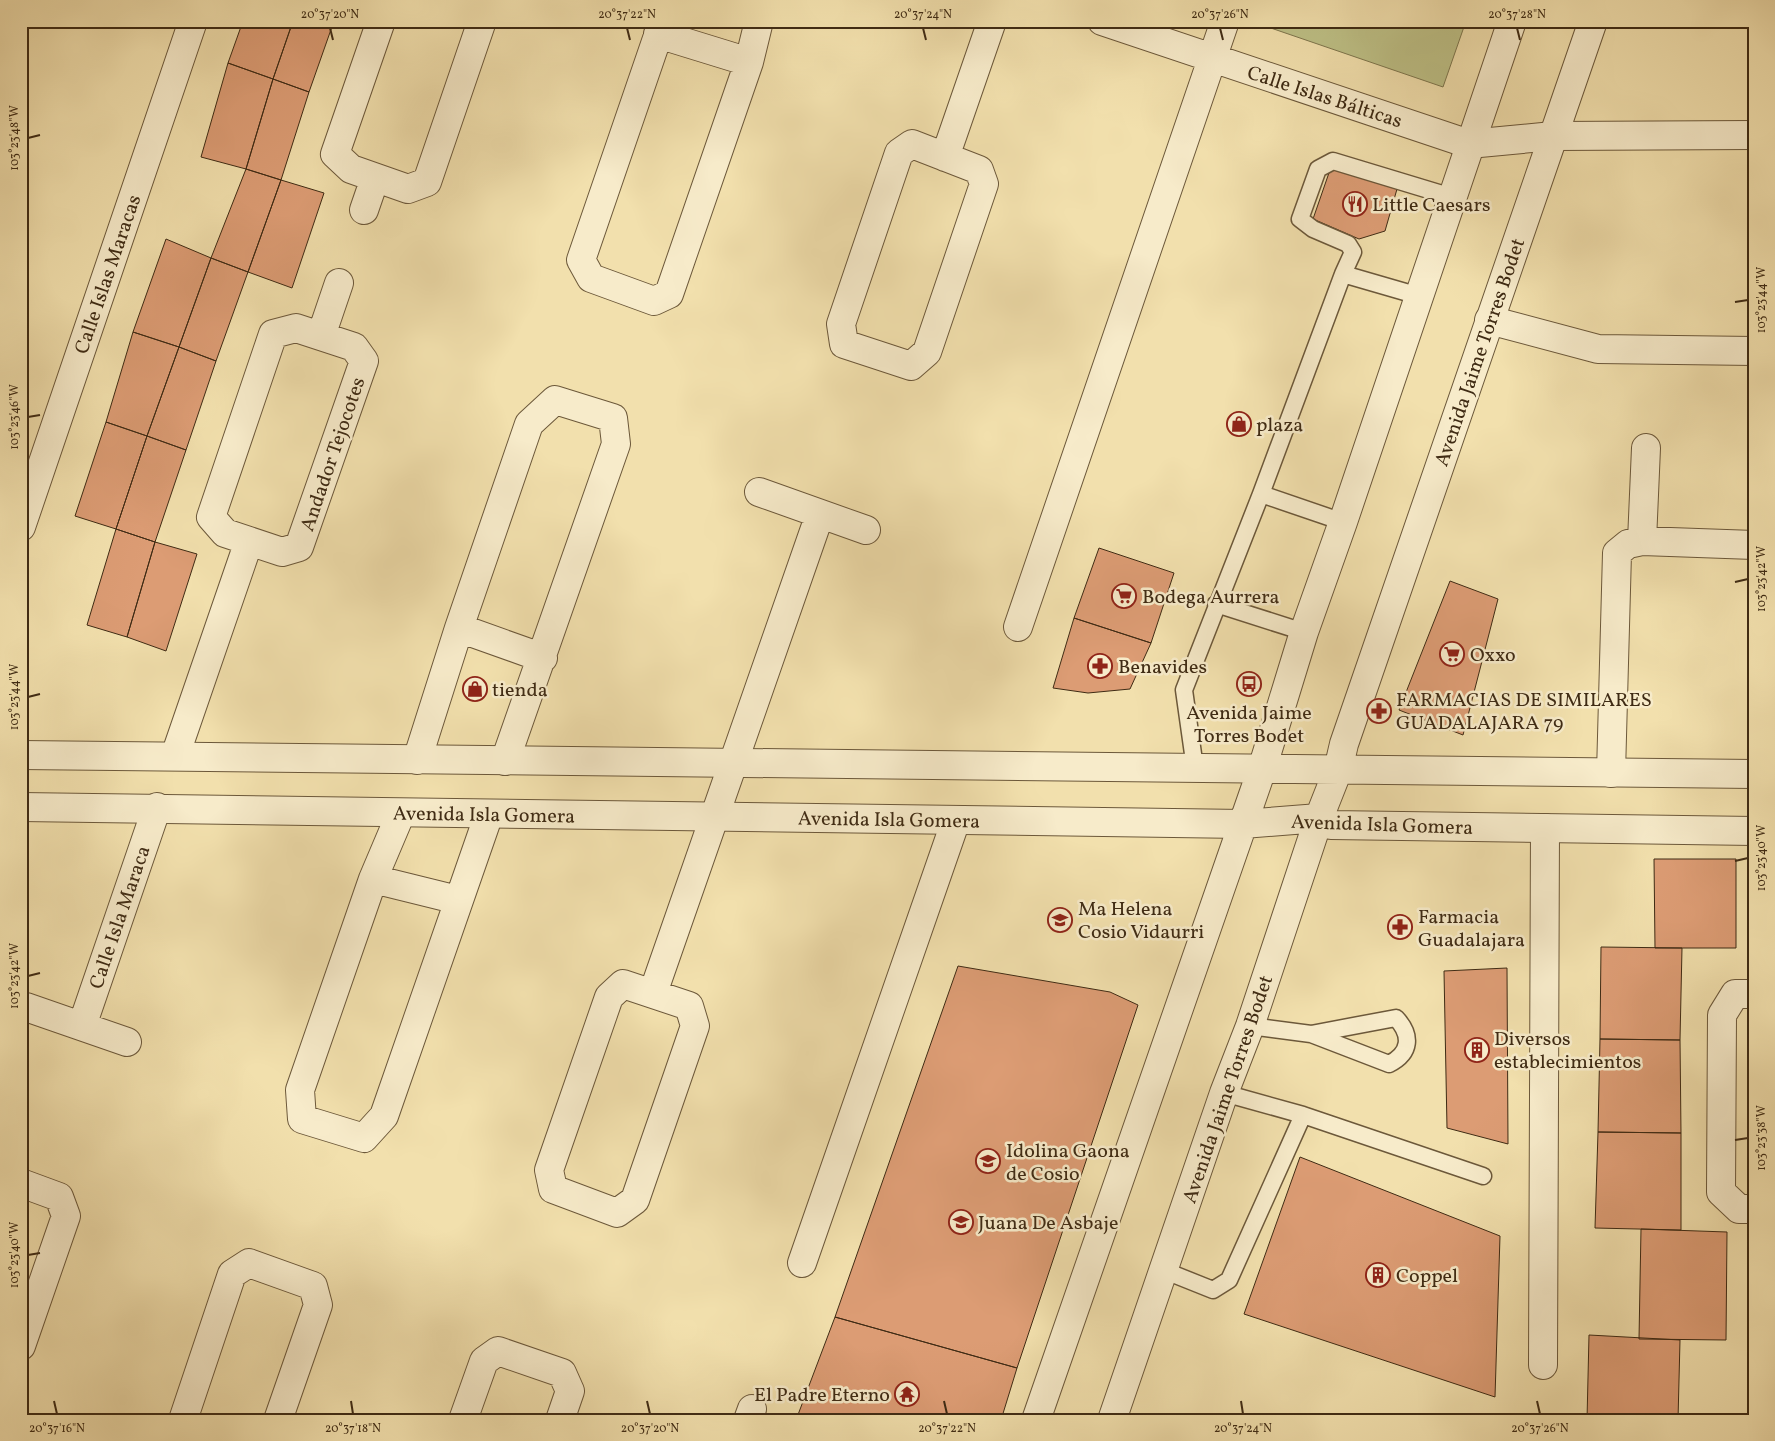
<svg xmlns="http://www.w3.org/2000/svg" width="1775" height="1441" font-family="Vollkorn,serif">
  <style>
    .green { fill: #bec187; stroke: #7e764e }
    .building { fill: #dc9c74; stroke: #3f2b14 }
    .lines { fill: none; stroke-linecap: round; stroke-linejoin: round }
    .service-casing { stroke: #6c583a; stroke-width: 19 }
    .minor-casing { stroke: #6c583a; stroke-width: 30 }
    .tertiary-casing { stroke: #6c583a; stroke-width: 30 }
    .service { stroke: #f7ebca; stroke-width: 16 }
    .minor { stroke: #f7ebca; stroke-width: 28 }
    .tertiary { stroke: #f7ebca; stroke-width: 28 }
    .ticks { fill: none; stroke: #3f2b14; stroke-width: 2 }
    .labels { text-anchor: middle; stroke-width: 5; stroke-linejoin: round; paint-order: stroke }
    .street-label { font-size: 20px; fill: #3f2b14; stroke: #f7ebca }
    .poi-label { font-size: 20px; fill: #3f2b14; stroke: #f7ebca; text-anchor: start }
    .neatline { fill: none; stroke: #3f2b14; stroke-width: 2 }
    .ticks-label { font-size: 12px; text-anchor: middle; fill: #3f2b14 }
  </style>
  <rect width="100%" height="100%" fill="#f2e0ad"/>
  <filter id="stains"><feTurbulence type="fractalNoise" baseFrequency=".004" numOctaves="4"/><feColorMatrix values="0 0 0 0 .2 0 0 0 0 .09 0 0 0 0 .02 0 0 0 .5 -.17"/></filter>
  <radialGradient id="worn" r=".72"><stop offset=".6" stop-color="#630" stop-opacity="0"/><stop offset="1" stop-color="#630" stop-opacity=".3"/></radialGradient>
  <path class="green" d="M 1263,21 L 1466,21 L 1443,87 L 1262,25 Z"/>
  <path class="building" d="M 243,21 L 293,21 L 273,79 L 228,63 Z
    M 293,21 L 334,21 L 309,92 L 273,79 Z
    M 228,63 L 273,79 L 246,169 L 201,157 Z
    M 273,79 L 309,92 L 281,180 L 246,169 Z
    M 1331,167 L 1397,189 L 1385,231 L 1359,239 L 1313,219 Z
    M 246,169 L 281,180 L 248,272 L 211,258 Z
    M 281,180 L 324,193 L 292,288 L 248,272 Z
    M 166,239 L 211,258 L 179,347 L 133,332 Z
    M 211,258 L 248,272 L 216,361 L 179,347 Z
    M 133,332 L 179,347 L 147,436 L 106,422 Z
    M 179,347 L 216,361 L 186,450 L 147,436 Z
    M 106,422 L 147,436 L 116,529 L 75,516 Z
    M 147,436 L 186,450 L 155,542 L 116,529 Z
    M 116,529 L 155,542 L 127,637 L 87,625 Z
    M 155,542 L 197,554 L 166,651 L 127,637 Z
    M 1099,548 L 1174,573 L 1151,643 L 1074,618 Z
    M 1450,581 L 1498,599 L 1463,735 L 1399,710 Z
    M 1074,618 L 1151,643 L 1130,689 L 1088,693 L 1053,688 Z
    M 1654,859 L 1736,859 L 1736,948 L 1655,948 Z
    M 1601,947 L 1682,948 L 1680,1040 L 1600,1039 Z
    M 958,966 L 1110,992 L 1138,1005 L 1017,1368 L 835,1317 Z
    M 1507,968 L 1508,1144 L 1447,1128 L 1444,971 Z
    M 1600,1039 L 1680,1040 L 1681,1133 L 1598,1132 Z
    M 1598,1132 L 1681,1133 L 1681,1230 L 1595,1228 Z
    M 1300,1157 L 1500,1236 L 1495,1397 L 1244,1314 Z
    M 1641,1229 L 1727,1232 L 1726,1340 L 1639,1339 Z
    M 835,1317 L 1017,1368 L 1001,1420 L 796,1420 Z
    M 1589,1335 L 1680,1340 L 1678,1420 L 1587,1420 Z"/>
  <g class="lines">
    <defs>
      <path id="service" d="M 1343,274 L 1353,252 L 1348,244 L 1313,229 L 1300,219 L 1318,169 L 1333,161 L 1452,197
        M 1261,494 L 1343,522
        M 1216,604 L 1304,632
        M 1195,768 L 1184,690 L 1261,494 L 1343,274 L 1419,296
        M 1250,1026 L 1311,1034 L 1396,1018 C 1412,1035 1411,1053 1389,1064 L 1311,1034
        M 1224,1093 L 1303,1115 L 1483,1176
        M 1163,1270 L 1213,1290 L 1229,1280 L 1303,1115"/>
      <path id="minor" d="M 381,21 L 335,154 L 351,169 L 408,189 L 427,182 L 482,21
        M 663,21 L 581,260 L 591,278 L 654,301 L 669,294 L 749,62 L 759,21
        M 1102,21 L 1469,144 L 1553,136 L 1754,135
        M 658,34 L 749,62
        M 912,144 L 979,170 L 984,184 L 927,352 L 911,366 L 844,344 L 841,324 L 899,153 Z
        M 945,157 L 992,21
        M 364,210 L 375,178
        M 1489,320 L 1598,349 L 1754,351
        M 296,328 L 354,347 L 364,361 L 299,547 L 282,552 L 225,533 L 211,517 L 273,334 Z
        M 321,336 L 339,283
        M 759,492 L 866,530
        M 21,527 L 193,21
        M 1642,541 L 1646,448
        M 1018,627 L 1225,21
        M 459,628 L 543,658
        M 175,756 L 249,541
        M 417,760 L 459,628 L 529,424 L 555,400 L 613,418 L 616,444 L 505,761
        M 1611,773 L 1617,553 L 1628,544 L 1642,541 L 1754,545
        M 401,813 L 373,879 L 300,1090 L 302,1119 L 364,1138 L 384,1116 L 489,814
        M 373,879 L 458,900
        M 623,984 L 689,1006 L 695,1026 L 635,1200 L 617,1213 L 553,1189 L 549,1170 L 609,997 Z
        M 653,993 L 820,514
        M 1754,994 L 1735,994 L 1722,1015 L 1721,1192 L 1739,1209 L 1754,1209
        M 26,1007 L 127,1042
        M 82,1026 L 157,807
        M 21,1183 L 59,1197 L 66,1216 L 21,1346
        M 802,1263 L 956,820
        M 1543,1365 L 1545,828
        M 183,1420 L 232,1274 L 249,1263 L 313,1286 L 318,1305 L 278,1420
        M 463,1420 L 484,1361 L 498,1351 L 562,1373 L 570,1391 L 560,1420
        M 748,1420 L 752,1409"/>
      <path id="tertiary" d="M 21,755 L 1754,774
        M 21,807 L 1243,824 L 1319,818 L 1331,825 L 1754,831
        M 1036,1420 L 1262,769 L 1304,632 L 1343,522 L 1512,21
        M 1112,1420 L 1224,1093 L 1250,1026 L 1319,818 L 1338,770 L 1344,744 L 1593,21"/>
    </defs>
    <use href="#service" class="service-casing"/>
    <use href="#minor" class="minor-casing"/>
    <use href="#tertiary" class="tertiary-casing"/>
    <use href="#service" class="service"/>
    <use href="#minor" class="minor"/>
    <use href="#tertiary" class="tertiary"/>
  </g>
  <path class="ticks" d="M 330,28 L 333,40M 627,28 L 630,40M 923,28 L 926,40M 1220,28 L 1223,40M 1517,28 L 1520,40M 28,138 L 40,135M 1735,302 L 1748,300M 28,417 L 40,415M 1735,582 L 1748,579M 28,697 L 40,694M 1735,861 L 1748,858M 28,976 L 40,973M 1735,1140 L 1748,1138M 28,1255 L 40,1253M 54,1401 L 57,1414M 351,1401 L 353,1414M 647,1401 L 650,1414M 944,1401 L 947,1414M 1241,1401 L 1243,1414M 1537,1401 L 1540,1414"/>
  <defs>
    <symbol id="restaurant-ring" viewBox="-11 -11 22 22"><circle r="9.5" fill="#f7ebca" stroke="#8f2418" stroke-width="1.5"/><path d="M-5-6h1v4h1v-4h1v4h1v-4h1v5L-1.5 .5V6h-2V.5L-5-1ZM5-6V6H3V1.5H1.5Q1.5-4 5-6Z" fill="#8f2418"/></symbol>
    <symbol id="shop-ring" viewBox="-11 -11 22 22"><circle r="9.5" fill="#f7ebca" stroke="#8f2418" stroke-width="1.5"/><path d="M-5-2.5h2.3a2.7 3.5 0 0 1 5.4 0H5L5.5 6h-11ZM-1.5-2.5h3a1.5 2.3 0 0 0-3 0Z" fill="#8f2418"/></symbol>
    <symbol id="supermarket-ring" viewBox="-11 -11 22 22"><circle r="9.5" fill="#f7ebca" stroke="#8f2418" stroke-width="1.5"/><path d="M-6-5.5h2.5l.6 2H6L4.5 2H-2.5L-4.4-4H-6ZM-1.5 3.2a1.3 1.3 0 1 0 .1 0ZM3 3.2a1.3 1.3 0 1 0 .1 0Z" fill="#8f2418"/></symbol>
    <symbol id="pharmacy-ring" viewBox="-11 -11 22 22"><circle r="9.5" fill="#f7ebca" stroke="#8f2418" stroke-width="1.5"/><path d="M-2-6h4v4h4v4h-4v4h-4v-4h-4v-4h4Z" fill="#8f2418"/></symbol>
    <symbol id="bus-ring" viewBox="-11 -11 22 22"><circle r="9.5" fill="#f7ebca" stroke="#8f2418" stroke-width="1.5"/><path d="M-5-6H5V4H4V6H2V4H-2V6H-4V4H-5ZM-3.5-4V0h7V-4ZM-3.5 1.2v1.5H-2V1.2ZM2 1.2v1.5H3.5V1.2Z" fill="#8f2418"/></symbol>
    <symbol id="school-ring" viewBox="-11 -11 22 22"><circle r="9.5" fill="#f7ebca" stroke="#8f2418" stroke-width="1.5"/><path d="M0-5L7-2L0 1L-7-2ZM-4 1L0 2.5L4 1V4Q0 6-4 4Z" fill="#8f2418"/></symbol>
    <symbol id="building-ring" viewBox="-11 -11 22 22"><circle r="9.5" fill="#f7ebca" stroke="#8f2418" stroke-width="1.5"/><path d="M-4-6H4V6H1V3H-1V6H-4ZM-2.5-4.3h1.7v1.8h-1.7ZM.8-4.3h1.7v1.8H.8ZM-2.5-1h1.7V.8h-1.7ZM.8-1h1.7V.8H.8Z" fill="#8f2418"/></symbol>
    <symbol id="temple-ring" viewBox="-11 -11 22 22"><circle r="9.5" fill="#f7ebca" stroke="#8f2418" stroke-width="1.5"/><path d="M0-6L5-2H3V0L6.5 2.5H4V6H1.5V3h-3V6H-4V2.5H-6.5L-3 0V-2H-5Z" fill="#8f2418"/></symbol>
  </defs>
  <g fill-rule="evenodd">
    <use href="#restaurant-ring" x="1341" y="190" width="28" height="28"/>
    <use href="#shop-ring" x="1225" y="410" width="28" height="28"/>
    <use href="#supermarket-ring" x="1110" y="582" width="28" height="28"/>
    <use href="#supermarket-ring" x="1438" y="640" width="28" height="28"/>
    <use href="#pharmacy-ring" x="1086" y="652" width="28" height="28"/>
    <use href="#bus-ring" x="1235" y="670" width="28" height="28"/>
    <use href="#shop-ring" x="461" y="675" width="28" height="28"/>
    <use href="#pharmacy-ring" x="1365" y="697" width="28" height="28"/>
    <use href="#school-ring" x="1046" y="906" width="28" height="28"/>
    <use href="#pharmacy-ring" x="1386" y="913" width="28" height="28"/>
    <use href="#building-ring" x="1463" y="1036" width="28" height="28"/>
    <use href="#school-ring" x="974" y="1147" width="28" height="28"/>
    <use href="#school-ring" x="947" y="1208" width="28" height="28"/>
    <use href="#building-ring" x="1364" y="1261" width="28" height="28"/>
    <use href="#temple-ring" x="893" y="1380" width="28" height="28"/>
  </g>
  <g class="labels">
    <g class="street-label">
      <text transform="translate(1325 96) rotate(18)" y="7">Calle Islas Bálticas</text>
      <text transform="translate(107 274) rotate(-71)" y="7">Calle Islas Maracas</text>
      <text transform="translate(1479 352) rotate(-71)" y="7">Avenida Jaime Torres Bodet</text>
      <text transform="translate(332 454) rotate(-71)" y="7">Andador Tejocotes</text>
      <text transform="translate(484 814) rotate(1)" y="7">Avenida Isla Gomera</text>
      <text transform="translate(889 819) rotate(1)" y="7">Avenida Isla Gomera</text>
      <text transform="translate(1382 824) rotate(2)" y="7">Avenida Isla Gomera</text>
      <text transform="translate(119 917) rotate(-71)" y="7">Calle Isla Maraca</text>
      <text transform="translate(1227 1089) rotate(-71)" y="7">Avenida Jaime Torres Bodet</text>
    </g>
    <g class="poi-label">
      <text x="1372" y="211">Little Caesars</text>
      <text x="1256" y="431">plaza</text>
      <text x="1142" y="603">Bodega Aurrera</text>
      <text x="1470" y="661">Oxxo</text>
      <text x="1118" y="673">Benavides</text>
      <text x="492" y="696">tienda</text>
      <text x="1396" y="706">FARMACIAS DE SIMILARES<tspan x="1396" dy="23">GUADALAJARA 79</tspan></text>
      <text x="1249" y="719" text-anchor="middle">Avenida Jaime<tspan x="1249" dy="23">Torres Bodet</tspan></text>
      <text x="1078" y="915">Ma Helena<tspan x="1078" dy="23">Cosio Vidaurri</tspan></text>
      <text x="1418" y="923">Farmacia<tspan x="1418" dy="23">Guadalajara</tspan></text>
      <text x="1494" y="1045">Diversos<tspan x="1494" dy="23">establecimientos</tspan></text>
      <text x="1006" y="1157">Idolina Gaona<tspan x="1006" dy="23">de Cosio</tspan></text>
      <text x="978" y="1229">Juana De Asbaje</text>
      <text x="1396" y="1282">Coppel</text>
      <text x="890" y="1401" text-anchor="end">El Padre Eterno</text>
    </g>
  </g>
  <rect width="1775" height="1441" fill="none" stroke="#f2e0ad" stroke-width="55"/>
  <rect x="28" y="28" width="1720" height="1386" class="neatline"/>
  <g class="ticks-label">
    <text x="330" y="18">20°37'20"N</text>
    <text x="627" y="18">20°37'22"N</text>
    <text x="923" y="18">20°37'24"N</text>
    <text x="1220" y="18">20°37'26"N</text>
    <text x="1517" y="18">20°37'28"N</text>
    <text transform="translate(14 138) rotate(-90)" y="4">103°23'48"W</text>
    <text transform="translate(1761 300) rotate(-90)" y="4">103°23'44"W</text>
    <text transform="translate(14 417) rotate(-90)" y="4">103°23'46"W</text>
    <text transform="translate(1761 579) rotate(-90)" y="4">103°23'42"W</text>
    <text transform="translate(14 697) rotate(-90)" y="4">103°23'44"W</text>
    <text transform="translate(1761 858) rotate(-90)" y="4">103°23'40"W</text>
    <text transform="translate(14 976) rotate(-90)" y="4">103°23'42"W</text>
    <text transform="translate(1761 1138) rotate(-90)" y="4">103°23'38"W</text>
    <text transform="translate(14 1255) rotate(-90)" y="4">103°23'40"W</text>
    <text x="57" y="1432">20°37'16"N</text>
    <text x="353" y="1432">20°37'18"N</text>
    <text x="650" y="1432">20°37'20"N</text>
    <text x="947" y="1432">20°37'22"N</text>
    <text x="1243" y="1432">20°37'24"N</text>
    <text x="1540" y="1432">20°37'26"N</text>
  </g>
  <rect width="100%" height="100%" filter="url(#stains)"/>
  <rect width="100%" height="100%" fill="url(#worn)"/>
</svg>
